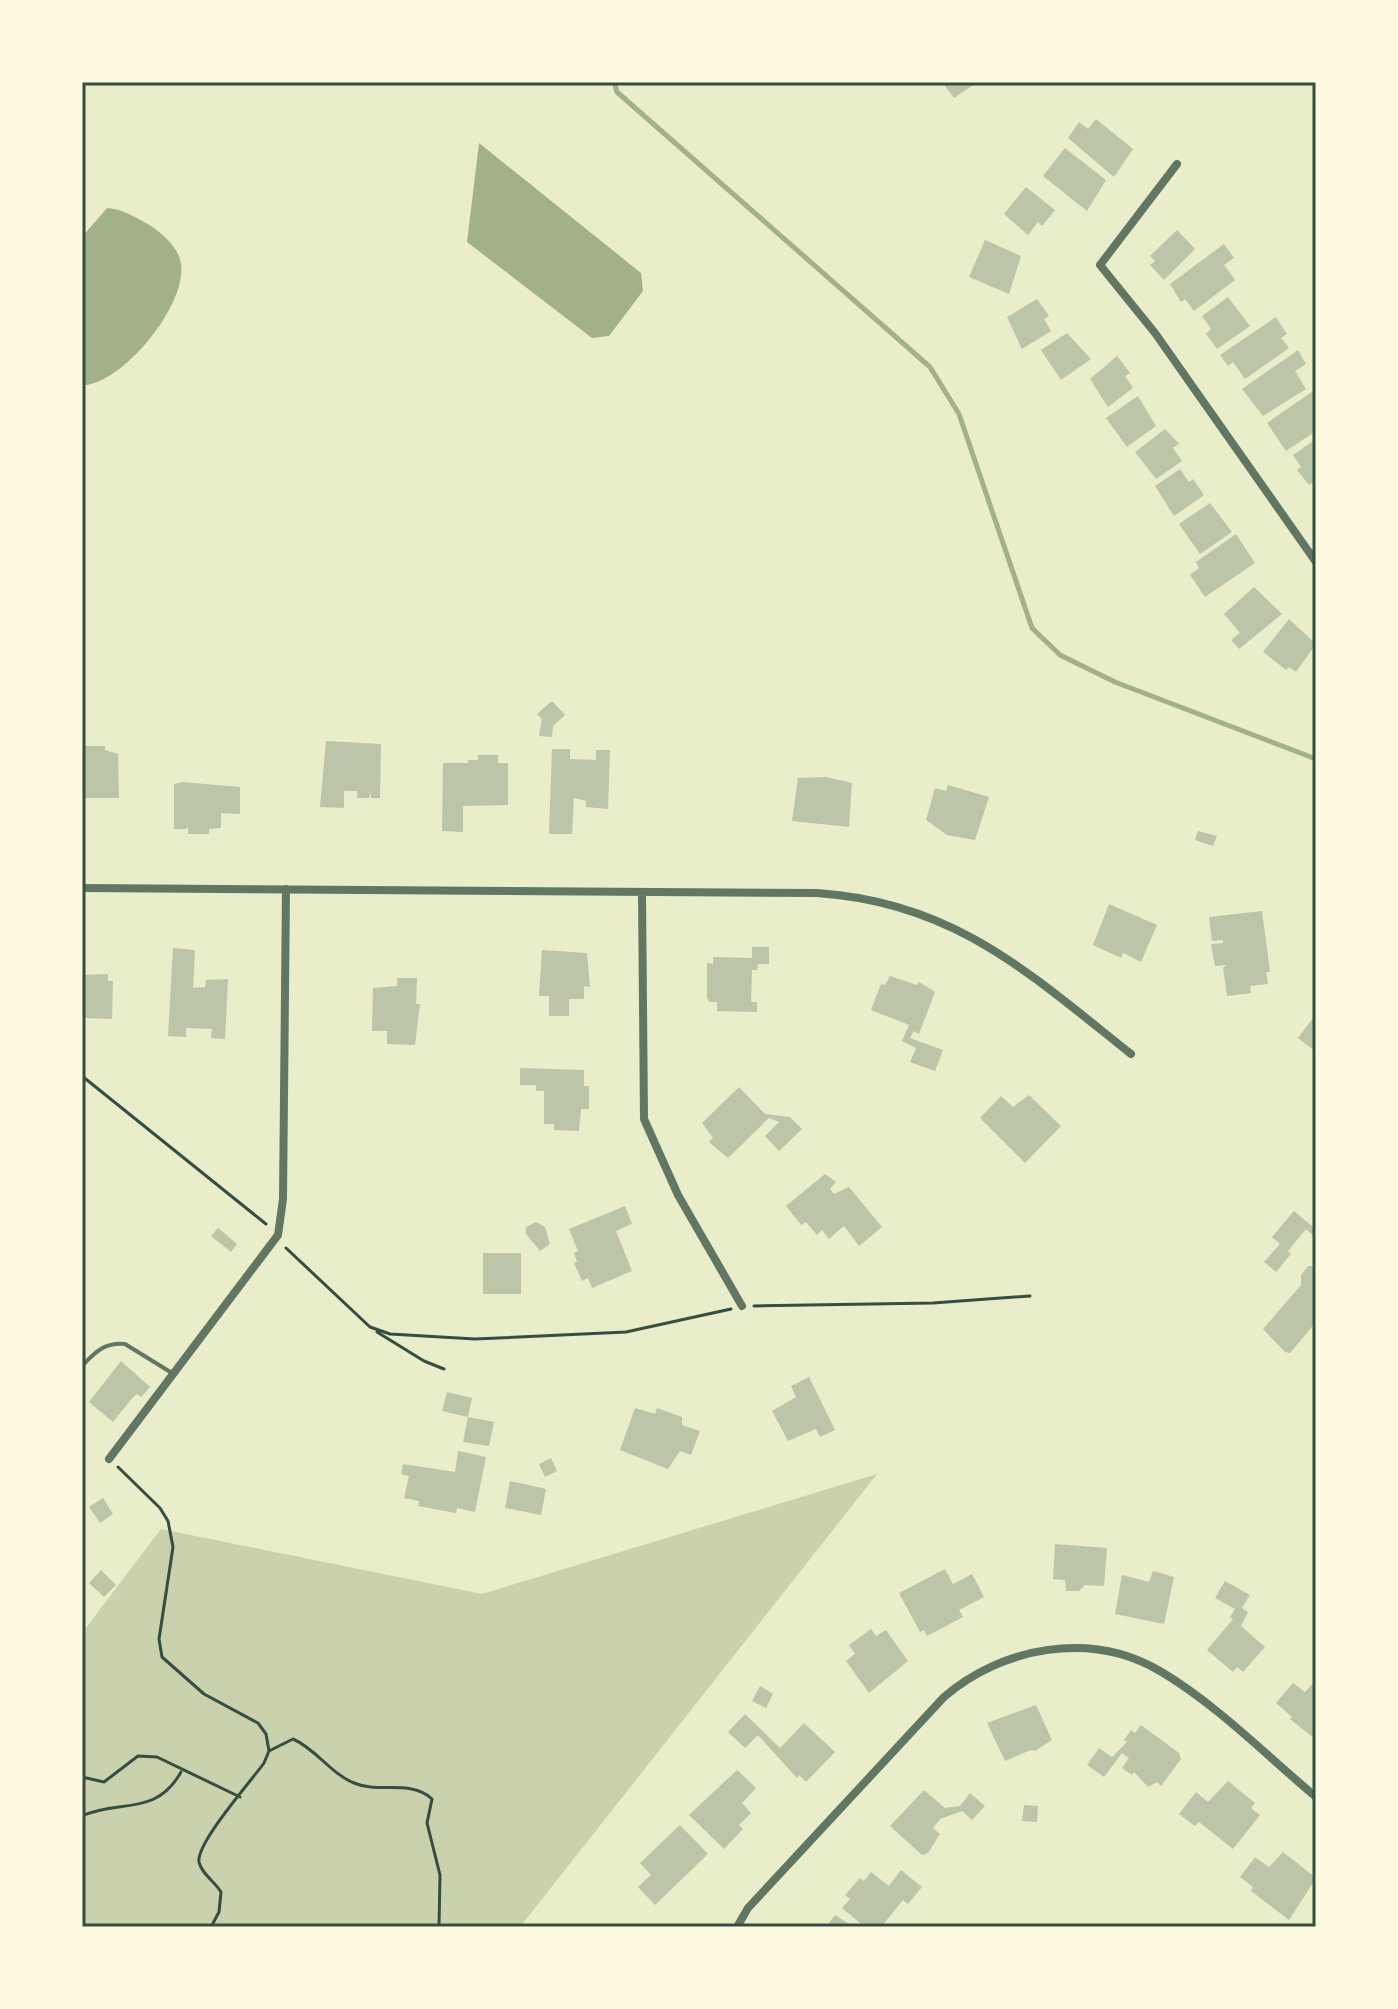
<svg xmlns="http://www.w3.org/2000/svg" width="1398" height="2009" font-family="'Open Sans',sans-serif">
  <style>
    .green { fill: #cad2ad }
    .water { fill: #a3b18a }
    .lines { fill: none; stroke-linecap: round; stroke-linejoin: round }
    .stream { stroke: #a3b18a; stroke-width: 5 }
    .building { fill: #bcc5a7 }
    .path { stroke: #344e41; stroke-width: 3 }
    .service { stroke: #617663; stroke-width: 4 }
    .minor { stroke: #617663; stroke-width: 8 }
    .neatline { fill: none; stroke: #344e41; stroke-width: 3 }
  </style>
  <rect width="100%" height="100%" fill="#e9edc9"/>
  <path class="green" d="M 877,1474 L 520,1927 L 82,1927 L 82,1633 L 161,1529 L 482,1594 Z"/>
  <path class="water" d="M 479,143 L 641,273 L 643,291 L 609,336 L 592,338 L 467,242 Z
    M 107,208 C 122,209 133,216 146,223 C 160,231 179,247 181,264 C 187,305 123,383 84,385 L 82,237 Z"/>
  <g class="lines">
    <path class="stream" d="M 614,82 L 617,92 L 930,367 L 959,414 L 1032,628 L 1060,655 L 1115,682 L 1316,759"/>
  </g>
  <path class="building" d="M 942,82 L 978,82 L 954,98 Z
    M 1096,119 L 1133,149 L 1114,177 L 1068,138 L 1079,122 L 1088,129 Z
    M 1065,148 L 1106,180 L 1087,211 L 1043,176 Z
    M 1026,187 L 1055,210 L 1042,226 L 1038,222 L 1028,235 L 1004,214 Z
    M 1177,230 L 1195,249 L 1164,280 L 1150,265 L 1155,261 L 1150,256 Z
    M 985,240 L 1021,256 L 1009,294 L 969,277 Z
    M 1224,244 L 1234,258 L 1224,265 L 1235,280 L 1194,311 L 1185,299 L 1181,302 L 1170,284 Z
    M 1228,297 L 1250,326 L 1217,349 L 1206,334 L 1211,329 L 1202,316 Z
    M 1037,299 L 1049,316 L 1044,319 L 1051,331 L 1022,349 L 1007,317 Z
    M 1276,317 L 1287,334 L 1281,338 L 1289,348 L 1245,379 L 1233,362 L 1228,366 L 1220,355 Z
    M 1067,333 L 1091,359 L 1061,380 L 1041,350 Z
    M 1298,350 L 1306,364 L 1295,371 L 1306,389 L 1263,416 L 1242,389 Z
    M 1117,356 L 1130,373 L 1125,376 L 1133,388 L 1108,407 L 1090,379 Z
    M 1316,389 L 1316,431 L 1286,451 L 1267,423 Z
    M 1138,396 L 1156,426 L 1127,447 L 1106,418 Z
    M 1165,429 L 1179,444 L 1173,448 L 1182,461 L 1156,479 L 1135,452 Z
    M 1316,439 L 1316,481 L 1309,485 L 1297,470 L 1301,467 L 1293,455 Z
    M 1180,469 L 1189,482 L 1193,479 L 1204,495 L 1174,516 L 1155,486 Z
    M 1210,503 L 1232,532 L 1200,554 L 1179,524 Z
    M 1236,534 L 1255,563 L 1205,597 L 1190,575 L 1199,568 L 1196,562 Z
    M 1254,587 L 1282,614 L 1239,649 L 1231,640 L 1240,633 L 1224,614 Z
    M 1289,619 L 1316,644 L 1296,672 L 1289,667 L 1286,670 L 1263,652 Z
    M 552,701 L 565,715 L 553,726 L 552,737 L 539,736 L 542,719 L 537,714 Z
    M 326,741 L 381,744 L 380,798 L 371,798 L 371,791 L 369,798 L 357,798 L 357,791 L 344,791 L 344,808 L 320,807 Z
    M 83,746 L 105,746 L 105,750 L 118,754 L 119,798 L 82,798 Z
    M 552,749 L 570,749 L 570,759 L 596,760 L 596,750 L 610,750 L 608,809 L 586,807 L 586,801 L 574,798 L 572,834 L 549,834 Z
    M 478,755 L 498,755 L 498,763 L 508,763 L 508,805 L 463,806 L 463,832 L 442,831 L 443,763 L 468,763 L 468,760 L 478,760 Z
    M 826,777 L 852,783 L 849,827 L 792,821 L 798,778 Z
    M 182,782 L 240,787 L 240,814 L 221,813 L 221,828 L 209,829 L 209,834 L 188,834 L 188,826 L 186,829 L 174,829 L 174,784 Z
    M 948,785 L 989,797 L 975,840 L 947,835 L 926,820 L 935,788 L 946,791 Z
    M 1198,831 L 1217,836 L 1213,846 L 1195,840 Z
    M 1109,904 L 1157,925 L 1141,962 L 1123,953 L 1121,958 L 1093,945 Z
    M 1262,911 L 1270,972 L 1266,972 L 1268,984 L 1250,986 L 1251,993 L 1227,996 L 1223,968 L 1226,965 L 1215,966 L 1211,944 L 1223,943 L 1223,940 L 1212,941 L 1209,917 Z
    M 752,947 L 769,947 L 769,964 L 758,964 L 757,970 L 752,970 L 751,1002 L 757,1002 L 757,1012 L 717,1011 L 717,1002 L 709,1002 L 707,997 L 707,963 L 713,964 L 713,957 L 752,958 Z
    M 173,948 L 195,950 L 193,988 L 205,987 L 206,980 L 228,979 L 225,1039 L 211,1038 L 212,1029 L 186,1028 L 186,1037 L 168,1036 Z
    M 542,950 L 587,953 L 590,987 L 584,986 L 584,999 L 569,999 L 569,1016 L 549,1016 L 549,996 L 539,996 Z
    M 108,974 L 108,981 L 113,981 L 112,1019 L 82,1018 L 82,975 Z
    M 890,976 L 917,985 L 919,982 L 935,992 L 919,1034 L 914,1031 L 910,1038 L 943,1050 L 935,1071 L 910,1062 L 916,1048 L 902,1041 L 909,1025 L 871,1010 L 881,984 L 885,985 Z
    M 397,978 L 417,978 L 416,1004 L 420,1004 L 415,1045 L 387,1044 L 387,1031 L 372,1031 L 373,988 L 397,986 Z
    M 1316,1014 L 1316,1052 L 1298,1038 Z
    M 520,1068 L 584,1070 L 584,1086 L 589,1086 L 589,1109 L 581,1109 L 579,1131 L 554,1130 L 554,1124 L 544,1124 L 544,1091 L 536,1091 L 536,1085 L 520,1085 Z
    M 739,1087 L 765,1114 L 790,1117 L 802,1129 L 779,1151 L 765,1136 L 779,1122 L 769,1118 L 728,1158 L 709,1142 L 713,1138 L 702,1123 Z
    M 1029,1095 L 1061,1126 L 1025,1163 L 980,1118 L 1001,1096 L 1013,1107 Z
    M 825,1174 L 836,1182 L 830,1189 L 834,1194 L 849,1187 L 882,1227 L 859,1246 L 844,1226 L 829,1239 L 822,1230 L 817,1235 L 806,1222 L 801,1225 L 786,1206 Z
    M 625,1206 L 632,1224 L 616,1231 L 632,1271 L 592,1288 L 588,1278 L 582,1281 L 574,1263 L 577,1262 L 574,1253 L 578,1251 L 569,1229 Z
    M 1294,1211 L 1313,1227 L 1316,1224 L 1316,1238 L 1306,1229 L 1288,1251 L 1291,1254 L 1276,1272 L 1264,1262 L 1280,1244 L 1272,1237 Z
    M 536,1222 L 545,1227 L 550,1244 L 540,1251 L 526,1234 L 526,1227 Z
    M 218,1228 L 237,1244 L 231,1252 L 211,1236 Z
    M 483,1253 L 521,1253 L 521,1294 L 483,1294 Z
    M 1308,1266 L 1316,1266 L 1316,1322 L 1290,1353 L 1285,1352 L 1263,1329 L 1301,1285 L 1301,1275 Z
    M 121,1361 L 150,1387 L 141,1397 L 137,1394 L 133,1397 L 113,1422 L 89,1402 Z
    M 809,1377 L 835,1430 L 820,1437 L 816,1429 L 788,1441 L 772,1411 L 796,1397 L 791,1386 Z
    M 447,1392 L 472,1398 L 468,1417 L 442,1411 Z
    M 635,1408 L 655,1414 L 657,1408 L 682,1417 L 682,1425 L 700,1431 L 691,1455 L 680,1451 L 668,1469 L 620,1450 Z
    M 468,1417 L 494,1422 L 489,1446 L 463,1442 Z
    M 458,1451 L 486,1457 L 475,1512 L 457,1508 L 456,1513 L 418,1506 L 419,1501 L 404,1498 L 409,1476 L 401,1474 L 403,1464 L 455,1472 Z
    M 551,1458 L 557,1471 L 545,1477 L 539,1464 Z
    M 510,1481 L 546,1489 L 541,1515 L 505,1508 Z
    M 103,1498 L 113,1514 L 100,1523 L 89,1507 Z
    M 1055,1544 L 1107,1548 L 1104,1586 L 1085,1585 L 1079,1591 L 1066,1591 L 1065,1580 L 1053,1579 Z
    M 945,1569 L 953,1584 L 972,1574 L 984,1597 L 959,1610 L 963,1617 L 927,1636 L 924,1630 L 920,1632 L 899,1593 Z
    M 101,1570 L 116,1585 L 104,1597 L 89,1583 Z
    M 1153,1571 L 1174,1577 L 1164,1624 L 1115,1614 L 1122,1575 L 1149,1582 Z
    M 1225,1581 L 1250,1595 L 1242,1608 L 1248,1612 L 1241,1626 L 1265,1647 L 1243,1672 L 1237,1667 L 1233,1672 L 1207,1650 L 1233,1619 L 1230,1617 L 1235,1609 L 1215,1598 Z
    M 871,1629 L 876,1636 L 886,1630 L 908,1661 L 869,1693 L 846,1661 L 855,1654 L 849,1645 Z
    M 1316,1680 L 1316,1740 L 1290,1719 L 1292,1717 L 1276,1703 L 1293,1683 L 1305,1692 Z
    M 760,1686 L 773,1694 L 766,1708 L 752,1701 Z
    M 1036,1705 L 1052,1740 L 1035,1751 L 1031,1750 L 1005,1761 L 987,1723 Z
    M 745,1714 L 780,1748 L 804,1723 L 835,1752 L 806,1782 L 799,1775 L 797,1778 L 758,1735 L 745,1748 L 728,1732 Z
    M 1141,1725 L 1179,1753 L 1181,1759 L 1161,1786 L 1157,1782 L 1148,1787 L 1134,1772 L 1132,1775 L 1122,1768 L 1129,1758 L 1122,1753 L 1104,1777 L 1087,1765 L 1099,1748 L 1112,1757 L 1127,1742 L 1124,1740 L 1131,1730 L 1135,1733 Z
    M 737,1770 L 756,1788 L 742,1803 L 751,1813 L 739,1825 L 743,1829 L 724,1849 L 689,1815 Z
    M 1228,1781 L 1255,1803 L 1251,1808 L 1260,1815 L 1233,1849 L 1199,1822 L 1195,1826 L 1179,1814 L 1196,1792 L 1208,1802 Z
    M 924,1790 L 945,1808 L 960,1806 L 970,1793 L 985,1806 L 972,1820 L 962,1811 L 940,1819 L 933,1828 L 940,1834 L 928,1853 L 922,1855 L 890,1826 Z
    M 1024,1805 L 1038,1806 L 1037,1822 L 1022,1821 Z
    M 680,1825 L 708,1854 L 655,1905 L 638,1887 L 651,1875 L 640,1863 Z
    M 1283,1852 L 1316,1878 L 1289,1920 L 1251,1891 L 1253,1887 L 1240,1877 L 1255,1857 L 1269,1867 Z
    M 901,1870 L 922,1887 L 908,1904 L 903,1900 L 881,1927 L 865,1927 L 842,1908 L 850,1899 L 845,1895 L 860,1878 L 864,1881 L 871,1872 L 889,1886 Z
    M 835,1915 L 837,1916 L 853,1927 L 826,1927 Z"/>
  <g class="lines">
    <path class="path" d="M 82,1076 L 266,1224
      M 286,1248 L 370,1327 L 390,1334 L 475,1339 L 626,1332 L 731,1309
      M 754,1306 L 933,1303 L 1030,1296
      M 377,1332 L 424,1361 L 444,1369
      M 118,1467 L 160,1508 L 168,1521 L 173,1547 L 159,1639 L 162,1657 L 204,1694 L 258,1723 L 266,1734 L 269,1751
      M 82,1777 L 104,1782 L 138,1756 L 157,1757 L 240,1797
      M 82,1816 C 119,1799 156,1817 181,1772
      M 211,1927 L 219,1912 L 221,1892 C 215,1882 201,1873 199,1862 C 196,1843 252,1780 264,1763 L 269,1751 L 293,1739 C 316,1749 330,1773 354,1783 C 379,1794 411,1779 432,1799 L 427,1823 L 440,1875 L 439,1927"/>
    <path class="service" d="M 82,1366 C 95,1352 105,1342 125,1344 L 172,1373"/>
    <path class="minor" d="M 1177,164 L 1100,265 L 1155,333 L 1316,562
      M 82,888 L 817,893 C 954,902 1029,973 1131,1054
      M 642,893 L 644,1119 L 678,1195 L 742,1306
      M 109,1459 L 278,1235 L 283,1199 L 286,889
      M 737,1927 L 748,1908 L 944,1697 C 1002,1647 1091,1630 1160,1671 C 1216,1704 1266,1755 1316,1797"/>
  </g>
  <rect width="1398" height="2009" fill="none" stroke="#fefae0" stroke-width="168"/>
  <rect x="84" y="84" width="1230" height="1841" class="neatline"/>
</svg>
